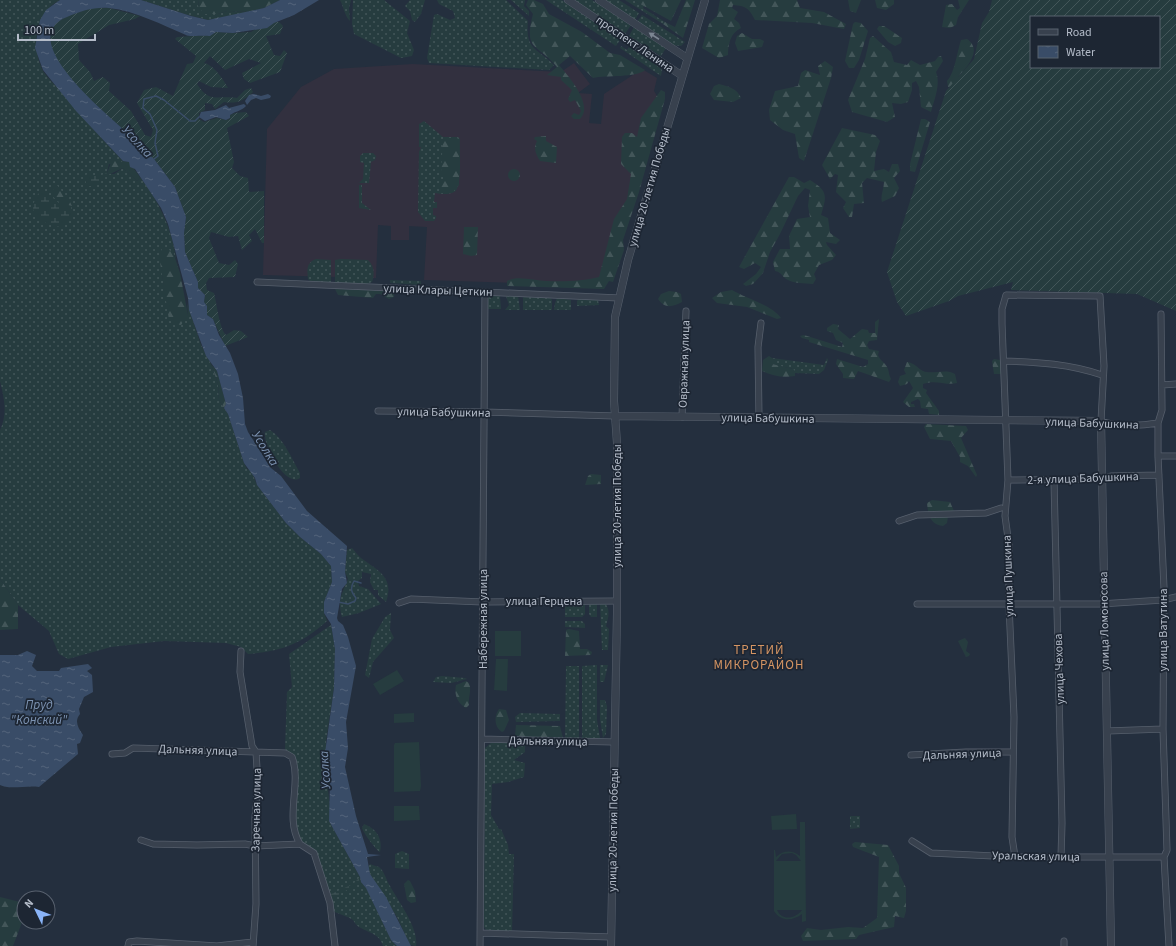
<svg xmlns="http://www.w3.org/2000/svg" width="1176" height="946" font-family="'Source Sans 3',sans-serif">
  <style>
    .medical { fill: #32303f }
    .grass { fill: url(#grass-dots) }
    .forest { fill: url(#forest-firs) }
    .wetland { fill: url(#wetland-marsh) }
    .garden { fill: url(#garden-furrows); fill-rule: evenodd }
    .pitch { fill: #263c3f; fill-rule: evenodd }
    .water { fill: url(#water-ripples) }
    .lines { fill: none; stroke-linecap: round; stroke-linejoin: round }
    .stream { stroke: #394c67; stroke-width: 1.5 }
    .minor-casing { stroke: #565f6c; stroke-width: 7 }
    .tertiary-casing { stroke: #565f6c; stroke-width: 8 }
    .minor { stroke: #38414e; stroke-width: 5.5 }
    .tertiary { stroke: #38414e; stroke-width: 7 }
    .oneway { fill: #7c8592 }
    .labels { text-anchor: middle; stroke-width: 3.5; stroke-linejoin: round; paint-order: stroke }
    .street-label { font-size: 12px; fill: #b4bcc9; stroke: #1d2633 }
    .water-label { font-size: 13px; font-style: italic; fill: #7c92b1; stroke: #1d2633 }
    .neighbourhood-label { font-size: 13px; letter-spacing: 1px; fill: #d59563; stroke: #1d2633 }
  </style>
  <defs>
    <pattern id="grass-dots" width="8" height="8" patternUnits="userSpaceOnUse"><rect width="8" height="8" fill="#263c3f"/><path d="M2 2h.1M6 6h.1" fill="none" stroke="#435659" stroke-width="1.8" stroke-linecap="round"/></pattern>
    <pattern id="forest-firs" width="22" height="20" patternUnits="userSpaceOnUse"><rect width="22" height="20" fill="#263c3f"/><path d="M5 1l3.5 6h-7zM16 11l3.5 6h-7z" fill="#435659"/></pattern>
    <pattern id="wetland-marsh" width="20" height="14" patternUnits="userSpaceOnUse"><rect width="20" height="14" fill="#263c3f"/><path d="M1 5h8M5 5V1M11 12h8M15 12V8" fill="none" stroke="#435659"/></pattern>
    <pattern id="garden-furrows" width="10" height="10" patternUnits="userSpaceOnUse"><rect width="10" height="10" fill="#263c3f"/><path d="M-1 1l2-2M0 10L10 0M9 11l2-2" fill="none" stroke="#435659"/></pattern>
    <pattern id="water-ripples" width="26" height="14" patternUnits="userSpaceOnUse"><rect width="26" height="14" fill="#394c67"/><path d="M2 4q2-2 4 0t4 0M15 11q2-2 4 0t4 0" fill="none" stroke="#53647b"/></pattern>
  </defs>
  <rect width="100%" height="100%" fill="#242f3e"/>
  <path class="medical" d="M 574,63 L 590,84 L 578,93 L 592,94 L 589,123 L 601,124 L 604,94 L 613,88 L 642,69 L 657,78 L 654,91 L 657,96 L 604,286 L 424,280 L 427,227 L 409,226 L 409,240 L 391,240 L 391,226 L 378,225 L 376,278 L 263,275 L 267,129 L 301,87 L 334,69 L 413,64 L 561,72 Z"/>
  <path class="grass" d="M 0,0 L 60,0 C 35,13 31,45 42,69 C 46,77 54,84 60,90 C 80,115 101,138 123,161 L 120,164 L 109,164 L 107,173 L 114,174 L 123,168 L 137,181 L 140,177 C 159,202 172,228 176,259 L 173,252 L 162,274 L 170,320 L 188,315 L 187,303 L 201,345 L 211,364 L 218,384 L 219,400 L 228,414 L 244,463 L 247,469 L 251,470 L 257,485 L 286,523 L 300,537 L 321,554 L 331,566 L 332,582 L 324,602 L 324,613 L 327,621 C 301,644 283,651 248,654 L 241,647 L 226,643 L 164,641 L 111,647 L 68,659 L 59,654 L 49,631 L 18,605 L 0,579 L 0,430 C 8,413 4,398 0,381 Z
    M 141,0 L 199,0 L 198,6 L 218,14 L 227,11 L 250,12 L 208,20 L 188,15 Z
    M 340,0 L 351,0 L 349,8 L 350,21 C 344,15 344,7 340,0 Z
    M 353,0 L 384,0 L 410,21 L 407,33 L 414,50 L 412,56 L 401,58 L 354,34 L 352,24 Z
    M 410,0 L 425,0 L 421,14 L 415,22 L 412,20 L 410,11 L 405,6 Z
    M 437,0 L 506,0 L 528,21 C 525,50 537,48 554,65 L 549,70 L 429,63 L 427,58 L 434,15 L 437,14 L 450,20 L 455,18 L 453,11 L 439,4 Z
    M 511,0 L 525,0 L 524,6 L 529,11 L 529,16 Z
    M 546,0 L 562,0 L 620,40 L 616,46 Z
    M 574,0 L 592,0 L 631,25 L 625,34 Z
    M 605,0 L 619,0 L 639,13 L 635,20 Z
    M 625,0 L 633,0 L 644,6 L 643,8 L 665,22 L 663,24 Z
    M 642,15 L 685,42 L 681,46 L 672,45 L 637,22 Z
    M 634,27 L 666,48 L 661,56 L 629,36 Z
    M 621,46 L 627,50 L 629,47 L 658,66 L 662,70 L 661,76 L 620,48 Z
    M 424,121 L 443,137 L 458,137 L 460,139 C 459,150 463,188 454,192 C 448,195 441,194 435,193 L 434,202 L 437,202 L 437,208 L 433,208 L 433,215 L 436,216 L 436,218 L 434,221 L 425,221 L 418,212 L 419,152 L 421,147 L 419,147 L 419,124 Z
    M 363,153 L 373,153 L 376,156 L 375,160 L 371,162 L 369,183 L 359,183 L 363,179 L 364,163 L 360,162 L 360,156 Z
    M 359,185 L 362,185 L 362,203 L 371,210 L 359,208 Z
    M 316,259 L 331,260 L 331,283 L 311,282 L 308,279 C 307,270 306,263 316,259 Z
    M 341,259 L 368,260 C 374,265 375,274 372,282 L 367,284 L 335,283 L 335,260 Z
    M 390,280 L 421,281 L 421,285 L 390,283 Z
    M 490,295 L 500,296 L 501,309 L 488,309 L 488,298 Z
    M 506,296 L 518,296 L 520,310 L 505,310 L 509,305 Z
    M 524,297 L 550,298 L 552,300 L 552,310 L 523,310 L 523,298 Z
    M 557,298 L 571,300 L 571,310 L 554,310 L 555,303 Z
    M 579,299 L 598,300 L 599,305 L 577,306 L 577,301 Z
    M 772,358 L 824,365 L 827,358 L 828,360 L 824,370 L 819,374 L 795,373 L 793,369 L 771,364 Z
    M 270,430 C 284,439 292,459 300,473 L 300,478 C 285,488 263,445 265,432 Z
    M 352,548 C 355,551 357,555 361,558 C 377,570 395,577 386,602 L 378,595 L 378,590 L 374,590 L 370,582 L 371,574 L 362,572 L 362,578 L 358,581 L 359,586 L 368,589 L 381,604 L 359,613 L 342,617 C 337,600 342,594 348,579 L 345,572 L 347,550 Z
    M 600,603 L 605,603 C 611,611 608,618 606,626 L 609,629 L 608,650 L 602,650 Z
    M 565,604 L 585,604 L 585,614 L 582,617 L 565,617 Z
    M 589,604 L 597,604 L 597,617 L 591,617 L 589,614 Z
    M 391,613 L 390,630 L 394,638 L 373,662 L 369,678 L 365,675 L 372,639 L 385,617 Z
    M 565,621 L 582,621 L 585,624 L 585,628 L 565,627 Z
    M 331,625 L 335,649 L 334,688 L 326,741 L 326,768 L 330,783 L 328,790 L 330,806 L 329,821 L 360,877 L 361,882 L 366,887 L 391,940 L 397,946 L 383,946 C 380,934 369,933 359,927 C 356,925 355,923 353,920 C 347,916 339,914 332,911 L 315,854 L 301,843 L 295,827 L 297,774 L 288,752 L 285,749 L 287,692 L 292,687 L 289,654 Z
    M 597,665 L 597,720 L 600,738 L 582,738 L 582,666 Z
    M 600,665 L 608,665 L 604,682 L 600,682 Z
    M 566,666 L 579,666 L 579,738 L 565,738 Z
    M 442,676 L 465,678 L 467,679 L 451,683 L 433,682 L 436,677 Z
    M 600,700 L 605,700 L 607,706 L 606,734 L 603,738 L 600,719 Z
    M 520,713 L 560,714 L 560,721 L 516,722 L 515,717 Z
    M 491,743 L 523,743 L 525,745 L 525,752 L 514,760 L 525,763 L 524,777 L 508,782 L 492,784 L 491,815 L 499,829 L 501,829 L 508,845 L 509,854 L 514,854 L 512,932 L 487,931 L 484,927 L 485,748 Z
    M 850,816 L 860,816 L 860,828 L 850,829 Z
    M 364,824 C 377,829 383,839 380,852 C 376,850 364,834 362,828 Z
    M 402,851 L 409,854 L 409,869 L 395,868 L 395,854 Z
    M 370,864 C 372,865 376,866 379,867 C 385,872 386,880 390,886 C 398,901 419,928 416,946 L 410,945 L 397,917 L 370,874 L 368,867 Z"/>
  <path class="forest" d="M 199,0 L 280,0 L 264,8 L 250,12 L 227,11 L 218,14 L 204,14 L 198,6 Z
    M 528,0 L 534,0 L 543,4 L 549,14 L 582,32 L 610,53 L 620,55 L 645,70 C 636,78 606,75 593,78 L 570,56 L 559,65 C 569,77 594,105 580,119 L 574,119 L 571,116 L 574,113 L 579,115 L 581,111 L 575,100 L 570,102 L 568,99 L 572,90 L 561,80 L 561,77 L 547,75 L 557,67 C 538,43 523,52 533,14 L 526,5 Z
    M 633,0 L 681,0 L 671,21 Z
    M 686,0 L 695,0 L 683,38 L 663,24 L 665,22 L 675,27 Z
    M 720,0 L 797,0 L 800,8 L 824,12 L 846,24 L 844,29 L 812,23 L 755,20 C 749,8 746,6 733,5 L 732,8 L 738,12 L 734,19 L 739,23 L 741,28 C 730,33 728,45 728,55 L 719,58 L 702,48 L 709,24 L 717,16 Z
    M 848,0 L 861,0 L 856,13 L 850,11 Z
    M 875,0 L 894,0 L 894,4 L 886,10 L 877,8 Z
    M 958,0 L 969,0 L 958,17 L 956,25 L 950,28 L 942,27 L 946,5 L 952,4 L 957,10 L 960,8 Z
    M 855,22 L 861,23 L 868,31 L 859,60 L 854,68 L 849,68 L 845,61 L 853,24 Z
    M 879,26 L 884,26 L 902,38 L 901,43 L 895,46 L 888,42 L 877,29 Z
    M 742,33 L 752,39 L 760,39 L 764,41 L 762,47 L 738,51 L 735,43 L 737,36 Z
    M 873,36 L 891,52 L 894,62 L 907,65 L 911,60 L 920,65 L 935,61 L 938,57 L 941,56 L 943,61 L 936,72 C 941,85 934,100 931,112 L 921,107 L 919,87 L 916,81 L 912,83 L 912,90 L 908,102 L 901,104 L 892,103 L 895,117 L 887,122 L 852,112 L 848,100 L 865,59 L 870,38 Z
    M 967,39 C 983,50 967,67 958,77 L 962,84 L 948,87 L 947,81 C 955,72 957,52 961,40 Z
    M 825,61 L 833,67 L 831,78 L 804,161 L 799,158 L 795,134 L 783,130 L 770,120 L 769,110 L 775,91 L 798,86 L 801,73 L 805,70 L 820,75 L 818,66 Z
    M 719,84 C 729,87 737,88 741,98 L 733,102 L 714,100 L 710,94 L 714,86 Z
    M 661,90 L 665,92 L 665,99 L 639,192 L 623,240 L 624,250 L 613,282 L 609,281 L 604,289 L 507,286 L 507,281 C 518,275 534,281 547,281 C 563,282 584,281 599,277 L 614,219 L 627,199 L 631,174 L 621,164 L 622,137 L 625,133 L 632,133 L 637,137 L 641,118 Z
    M 921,119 L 925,119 L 930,122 L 915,172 L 910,171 L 910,164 Z
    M 842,128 L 875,135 L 880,141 L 876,152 L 874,171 L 884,169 L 889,172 L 892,164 L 898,164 L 900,171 L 894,178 L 899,188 L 895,196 L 882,202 C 880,196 884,189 884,182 L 867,178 L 862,183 L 864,203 L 854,204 L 852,217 L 849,217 L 843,208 L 846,202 L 836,192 L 838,175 L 835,174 L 830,179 L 822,165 Z
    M 546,136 L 546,141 L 557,147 L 556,163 L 540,161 C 536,154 533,149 537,141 L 534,139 L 535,137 Z
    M 443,138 L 456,138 L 459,139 L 459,185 L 453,192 L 446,194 L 441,190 L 441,182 L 446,177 L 441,172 Z
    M 112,160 L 115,160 L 120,163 L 123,161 L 129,162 L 140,177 L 137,181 L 123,168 L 110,174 L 107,173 Z
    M508 175a6 6 0 1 1 12 0a6 6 0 1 1-12 0Z
    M 789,177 L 794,177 L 804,183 L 810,180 C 828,191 827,196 821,215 L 828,218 L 830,233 L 840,240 L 836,244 L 826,242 L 827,245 L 836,255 L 832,260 L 819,265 L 814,274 L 816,279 L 813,284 C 804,283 794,284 786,279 C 782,276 781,272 775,271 L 773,262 L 780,249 L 790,249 L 789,236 L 797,219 L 810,217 L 808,206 L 810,190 L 805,188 L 798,196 L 780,234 L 770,252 L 763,273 L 753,284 L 746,286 L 743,284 L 756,274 L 761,267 L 755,263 L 744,269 L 739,267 Z
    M 56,184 L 69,200 L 72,206 C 60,204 46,198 56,184 Z
    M 464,227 L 478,227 L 477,255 L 471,256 L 463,254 Z
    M 163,247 L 173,252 L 180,273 L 188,315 L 181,325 L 175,324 L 169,320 L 160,262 L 160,253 Z
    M 335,289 L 395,291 L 394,297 L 389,299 L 380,294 L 376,294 L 373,298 L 338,295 Z
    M 732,290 C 745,298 772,305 781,318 L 777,319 L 747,307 L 717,303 L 712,298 L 721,292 Z
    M 669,291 L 677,292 L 681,294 L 682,302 C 672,307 665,309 658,299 L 661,294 Z
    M 879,319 L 877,340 L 869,341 L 867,345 L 869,349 L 879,351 L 878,355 C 880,361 886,363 888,369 C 889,372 889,376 891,379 L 889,382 L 858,371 L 854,379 L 843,378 L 843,374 L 836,364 L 837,359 L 863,367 L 868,364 L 868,360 L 809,342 L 809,340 L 802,338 L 800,336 L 804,335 L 842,347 L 843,343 L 836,340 L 833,333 L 827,331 L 827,328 L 833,324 L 839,325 L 838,329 L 850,339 L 862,329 L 868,330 L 869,333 L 875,333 L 875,322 Z
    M 769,356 L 772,358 L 772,364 L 793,369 L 795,371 L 795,376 C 783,378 773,376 762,371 L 763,360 Z
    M 994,359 L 1000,360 L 1003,374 L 994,374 L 992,361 Z
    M 907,362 C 915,363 917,368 923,371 C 933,375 945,368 955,374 L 957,383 C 946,386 936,379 923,384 L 923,388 L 927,390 L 926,393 L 939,411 L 939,415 L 929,414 L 928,409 L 921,408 L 920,401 L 918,399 L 911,402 L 911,404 L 914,404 L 915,407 L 909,407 L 903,402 L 913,388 L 909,381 L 907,384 L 900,386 L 898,382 L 900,376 L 906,374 L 904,370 Z
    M 211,364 L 217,371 L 226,404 L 224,408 L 219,400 L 218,384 Z
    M 926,424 L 966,426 L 968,430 L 961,438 L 977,475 L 976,477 L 968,466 L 960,462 L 960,457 L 951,441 L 930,439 L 924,427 Z
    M 591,474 L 601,475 L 601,484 L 585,485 L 588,476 Z
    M 932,500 L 950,502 L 954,511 L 948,516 L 947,523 L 943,526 C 930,525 928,514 927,503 Z
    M 0,579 L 18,605 L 18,629 L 0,630 Z
    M 569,629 L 579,631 L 580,649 L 587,649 L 592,652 L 591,655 L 565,656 L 566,630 Z
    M 965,638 L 968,642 L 966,651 L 970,654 L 969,656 L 966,657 L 958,641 Z
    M 466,681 L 469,683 C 472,690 468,697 469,705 L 466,708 C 457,703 454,694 456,685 Z
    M 499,709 L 506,710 L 509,720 L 504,731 L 502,732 C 494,727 494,716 499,709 Z
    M 516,725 L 560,726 L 563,738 L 559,740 L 549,737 C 544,739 521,738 515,735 Z
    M 855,842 L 888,845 L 899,866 L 899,873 L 906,888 L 906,911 L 904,918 L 895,916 L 894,927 L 859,935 L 856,939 L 803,941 L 801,936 L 807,928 L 821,930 L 848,927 L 863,928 L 877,918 L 879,857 L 853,847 L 852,844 Z
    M 408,880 L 410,881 L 415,891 L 416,902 L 411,903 L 407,900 L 404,884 Z
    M 0,897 L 24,903 L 24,917 L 13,946 L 0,946 Z"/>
  <path class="wetland" d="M 107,173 L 95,186 L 87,186 L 84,176 L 88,174 L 99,176 Z
    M 43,190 L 59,203 L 72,206 L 72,218 L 62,227 C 49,226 26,217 35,200 C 37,195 38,193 43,190 Z
    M 360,877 L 361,882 L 333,898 L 331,902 L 329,895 L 353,884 Z"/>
  <path class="garden" d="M 992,0 L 1176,0 L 1176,311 L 1137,294 L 1011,290 L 1013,282 L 958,296 L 949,301 L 906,316 L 897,302 L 887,272 L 946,91 L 974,59 L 982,23 L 989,12 ZM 1031,17 L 1159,17 L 1159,67 L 1031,67 Z
    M 92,8 L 109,8 L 140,16 L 135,19 L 109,25 L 78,44 L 79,60 L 90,72 L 94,81 L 103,77 L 110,83 L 109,91 L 131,111 L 145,135 L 151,137 L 153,130 L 137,103 L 144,90 L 156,87 L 173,96 L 187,64 L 193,63 L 196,56 L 175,39 L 177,37 L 211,35 L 216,32 L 233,33 L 251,32 L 257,28 L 267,28 L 274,22 L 279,22 L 283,26 L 280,34 L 266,36 L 274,55 L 280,56 L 284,50 L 287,53 L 280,72 L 250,83 L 244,79 L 242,73 L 261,63 L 249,59 L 225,70 L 210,56 L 204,63 C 214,65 223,79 228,88 L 211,87 L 199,81 L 197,84 C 210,104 217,95 237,98 L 245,90 L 251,88 L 253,92 C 243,101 237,104 224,102 L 215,109 L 212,104 L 205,103 L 205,110 L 199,113 L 199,119 L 204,122 L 217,118 L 226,120 L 230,119 L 230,115 L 235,113 L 246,112 L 249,116 L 227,128 L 234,162 L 232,168 L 240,176 L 248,178 L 249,192 L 264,191 L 264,243 L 262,243 L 255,229 L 249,235 L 252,241 L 242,250 L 238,236 L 229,237 L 211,232 L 209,238 L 219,263 L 229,265 L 235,260 L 238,264 L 235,277 L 209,278 L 206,283 L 207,290 L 214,293 C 217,304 219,328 226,335 L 234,330 L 241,331 L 248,337 L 225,346 L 213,319 L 207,315 L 204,302 L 205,295 L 198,288 L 198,282 L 185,252 L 184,233 L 186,217 L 175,187 L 154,159 L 127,137 L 124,130 C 103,111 39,61 52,29 C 58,16 80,12 92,8 Z"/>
  <path class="pitch" d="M 495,631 L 521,631 L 521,656 L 495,656 Z
    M 496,659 L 508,659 L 507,691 L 494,690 Z
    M 397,670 L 404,681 L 380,695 L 373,684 Z
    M 414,713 L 414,722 L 394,723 L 394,714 Z
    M 419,742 L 421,786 L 420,791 L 394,792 L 394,745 L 395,743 Z
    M 394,806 L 419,806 L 420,820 L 394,821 Z
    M 796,814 L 797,829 L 772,830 L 771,816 Z
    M 800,822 L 805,822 L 806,921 L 802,922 L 802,914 C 793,921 781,922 774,911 L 774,850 L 775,850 L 776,857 C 784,850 792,850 800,856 ZM 792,853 L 796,855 L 801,861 L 776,861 L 782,854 ZM 777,910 L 802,910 C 795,919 782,921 777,910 Z"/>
  <path class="water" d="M 60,0 L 141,0 L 191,16 L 208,20 L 264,8 L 280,0 L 319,0 L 294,15 L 274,23 L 267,28 L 233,33 L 216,32 L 210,36 C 204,35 188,37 186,35 C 162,25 136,11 109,8 C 93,7 81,11 67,17 C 13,38 106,113 124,130 L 127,137 L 154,159 L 175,187 L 186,217 L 184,233 L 185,252 L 198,282 L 198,288 L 205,295 L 204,302 L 207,306 L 207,315 L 213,319 L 219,335 L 230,353 L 238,374 L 243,398 L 245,424 L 248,432 L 271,468 L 281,476 L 307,511 L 347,546 L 345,572 L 347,583 L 342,589 L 337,618 L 338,621 L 343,625 L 348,637 L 356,666 L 346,722 L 348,748 L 345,767 L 356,816 L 368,854 L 381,855 L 367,857 L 370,874 L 386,897 L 411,946 L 397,946 L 391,940 L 366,888 L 361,882 L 360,877 L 329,821 L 330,783 L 325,753 L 334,688 L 335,649 L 331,624 L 324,613 L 324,602 L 332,582 L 331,566 L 321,554 L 300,537 L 286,523 L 257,485 L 255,478 L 244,463 L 228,414 L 224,408 L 226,404 L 217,371 L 206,356 L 189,310 L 188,298 L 168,224 L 161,208 L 135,169 L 130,167 L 129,162 L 123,161 L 76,111 L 43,70 L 35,48 L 40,20 L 46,10 Z
    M 254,94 L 261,96 L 268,94 L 271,96 L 270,98 L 261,100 L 256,98 L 251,100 L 247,105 L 245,101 L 249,95 Z
    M 244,104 L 246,106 C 241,111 236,111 230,115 L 230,118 L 226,120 L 216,117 L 205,121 L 199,117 L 201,112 L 215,110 L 226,105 L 229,108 Z
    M 27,651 L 36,655 L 32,666 L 37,671 L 59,671 L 61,668 L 88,664 L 92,668 L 87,671 L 92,675 L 93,692 L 84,697 L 79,709 L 80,714 C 74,721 78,728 83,735 L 80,743 L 77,744 L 78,754 L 39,787 C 27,785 9,790 0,785 L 0,655 L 18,655 Z"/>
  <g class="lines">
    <path class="stream" d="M 154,159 L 158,156 L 155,143 L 157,130 L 150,114 L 143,108 L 144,99 L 156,96 L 164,100 L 190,121 L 195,121 L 199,117
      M 338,602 L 348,604 L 355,601 L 356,598 C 351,592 350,588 354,581 L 361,583"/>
    <defs>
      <path id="minor" d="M 257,282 L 619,298
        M 1161,314 L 1162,410 L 1158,423 L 1158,456 L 1164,588 L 1163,729 L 1167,850 L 1164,857 L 1169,946
        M 1004,361 C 1038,362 1070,364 1102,375
        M 1162,385 L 1176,384
        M 378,411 L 484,412 L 615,416
        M 682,417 L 686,311
        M 759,418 L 758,347 L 761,323
        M 1158,456 L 1176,456
        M 1008,480 L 1103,479 L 1111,476 L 1159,475
        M 1054,480 L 1062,823 L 1061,857
        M 899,521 L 917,515 L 986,513 L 1001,508
        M 399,603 L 411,599 L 483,602 L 617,601
        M 917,604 L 1100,604 L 1163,600 L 1176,597
        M 241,651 L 240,672 L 252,746 L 256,752 L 258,785 L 255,818 L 256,904 L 253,946
        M 1107,731 L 1163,729
        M 482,739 L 614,742
        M 112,754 L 125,753 L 133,748 L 285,753 L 292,757 C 302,784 284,818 300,844
        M 911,755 L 966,752 L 1013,752
        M 141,840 L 153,844 L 197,845 L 245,844 L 255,846 L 300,844 L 314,853 L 330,903 L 335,946
        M 912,841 L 931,853 L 1015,857 L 1164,857
        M 1015,857 L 1012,837 L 1014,717 L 1009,605 L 1009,545 L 1005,516 L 1008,480 L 1002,324 L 1002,309 L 1006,295 L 1100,296 L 1104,366 L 1101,421 C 1117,427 1141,426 1158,423
        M 481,933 L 611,937
        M 1064,941 L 1064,946
        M 128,946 L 129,942 L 137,941 L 217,946
        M 217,946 L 253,942
        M 480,946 L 485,292"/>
      <path id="tertiary" d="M 568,0 L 681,75
        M 599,0 L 687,58
        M 615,416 L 1101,421 L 1111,946
        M 611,946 L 617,613 L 617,443 L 614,401 L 615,317 L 628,260 L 705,0"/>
    </defs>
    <use href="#minor" class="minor-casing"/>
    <use href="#tertiary" class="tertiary-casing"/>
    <use href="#minor" class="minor"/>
    <use href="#tertiary" class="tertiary"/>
  </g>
  <defs><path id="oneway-solid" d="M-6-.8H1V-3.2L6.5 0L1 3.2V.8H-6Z"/></defs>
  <use class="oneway" href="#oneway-solid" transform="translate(654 36) rotate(-147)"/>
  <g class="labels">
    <g class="street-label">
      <text transform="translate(635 44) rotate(34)" y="4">проспект Ленина</text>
      <text transform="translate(649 187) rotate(-74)" y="4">улица 20-летия Победы</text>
      <text transform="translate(438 290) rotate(2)" y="4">улица Клары Цеткин</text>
      <text transform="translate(684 364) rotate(-88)" y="4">Овражная улица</text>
      <text transform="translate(444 412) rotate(1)" y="4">улица Бабушкина</text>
      <text transform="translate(768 418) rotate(1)" y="4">улица Бабушкина</text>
      <text transform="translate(1092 423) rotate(2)" y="4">улица Бабушкина</text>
      <text transform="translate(1083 478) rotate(-2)" y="4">2-я улица Бабушкина</text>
      <text transform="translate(617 506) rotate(-90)" y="4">улица 20-летия Победы</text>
      <text transform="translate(1008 576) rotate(-92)" y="4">улица Пушкина</text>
      <text x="544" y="605">улица Герцена</text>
      <text transform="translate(483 619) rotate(-90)" y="4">Набережная улица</text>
      <text transform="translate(1104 621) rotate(-91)" y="4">улица Ломоносова</text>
      <text transform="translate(1163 630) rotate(-90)" y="4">улица Ватутина</text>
      <text transform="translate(1059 669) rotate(-92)" y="4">улица Чехова</text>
      <text transform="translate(548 741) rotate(1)" y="4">Дальняя улица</text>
      <text transform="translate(198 750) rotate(2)" y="4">Дальняя улица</text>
      <text transform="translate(962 754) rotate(-2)" y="4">Дальняя улица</text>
      <text transform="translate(256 810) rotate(-89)" y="4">Заречная улица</text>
      <text transform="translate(613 830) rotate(-89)" y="4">улица 20-летия Победы</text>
      <text transform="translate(1036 856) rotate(1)" y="4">Уральская улица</text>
    </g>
    <g class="water-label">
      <text transform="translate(138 141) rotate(48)" y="5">Усолка</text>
      <text transform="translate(266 448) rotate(58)" y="5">Усолка</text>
      <text x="39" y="709">Пруд<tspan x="39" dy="15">"Конский"</tspan></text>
      <text transform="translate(324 770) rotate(-94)" y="5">Усолка</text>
    </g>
    <g class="neighbourhood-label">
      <text x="759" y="654">ТРЕТИЙ<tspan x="759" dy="15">МИКРОРАЙОН</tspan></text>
    </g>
  </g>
  <rect x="1030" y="16" width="130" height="52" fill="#1d2633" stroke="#59626f"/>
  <rect x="1038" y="29" width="20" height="6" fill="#38414e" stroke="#59626f"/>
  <text x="1066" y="36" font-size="12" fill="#b4bcc9">Road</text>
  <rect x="1038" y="46" width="20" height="12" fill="url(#water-ripples)" stroke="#59626f"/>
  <text x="1066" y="56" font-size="12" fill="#b4bcc9">Water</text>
  <g transform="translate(36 910) rotate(313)"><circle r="19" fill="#1d2633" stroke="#59626f"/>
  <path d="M0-3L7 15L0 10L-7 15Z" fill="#8ab4f8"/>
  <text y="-6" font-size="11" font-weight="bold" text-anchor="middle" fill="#b4bcc9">N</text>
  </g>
  <path d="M18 34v6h77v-6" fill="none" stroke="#b4bcc9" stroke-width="2"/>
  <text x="24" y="34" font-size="12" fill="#b4bcc9" stroke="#1d2633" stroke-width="3" paint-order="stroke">100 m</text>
</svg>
